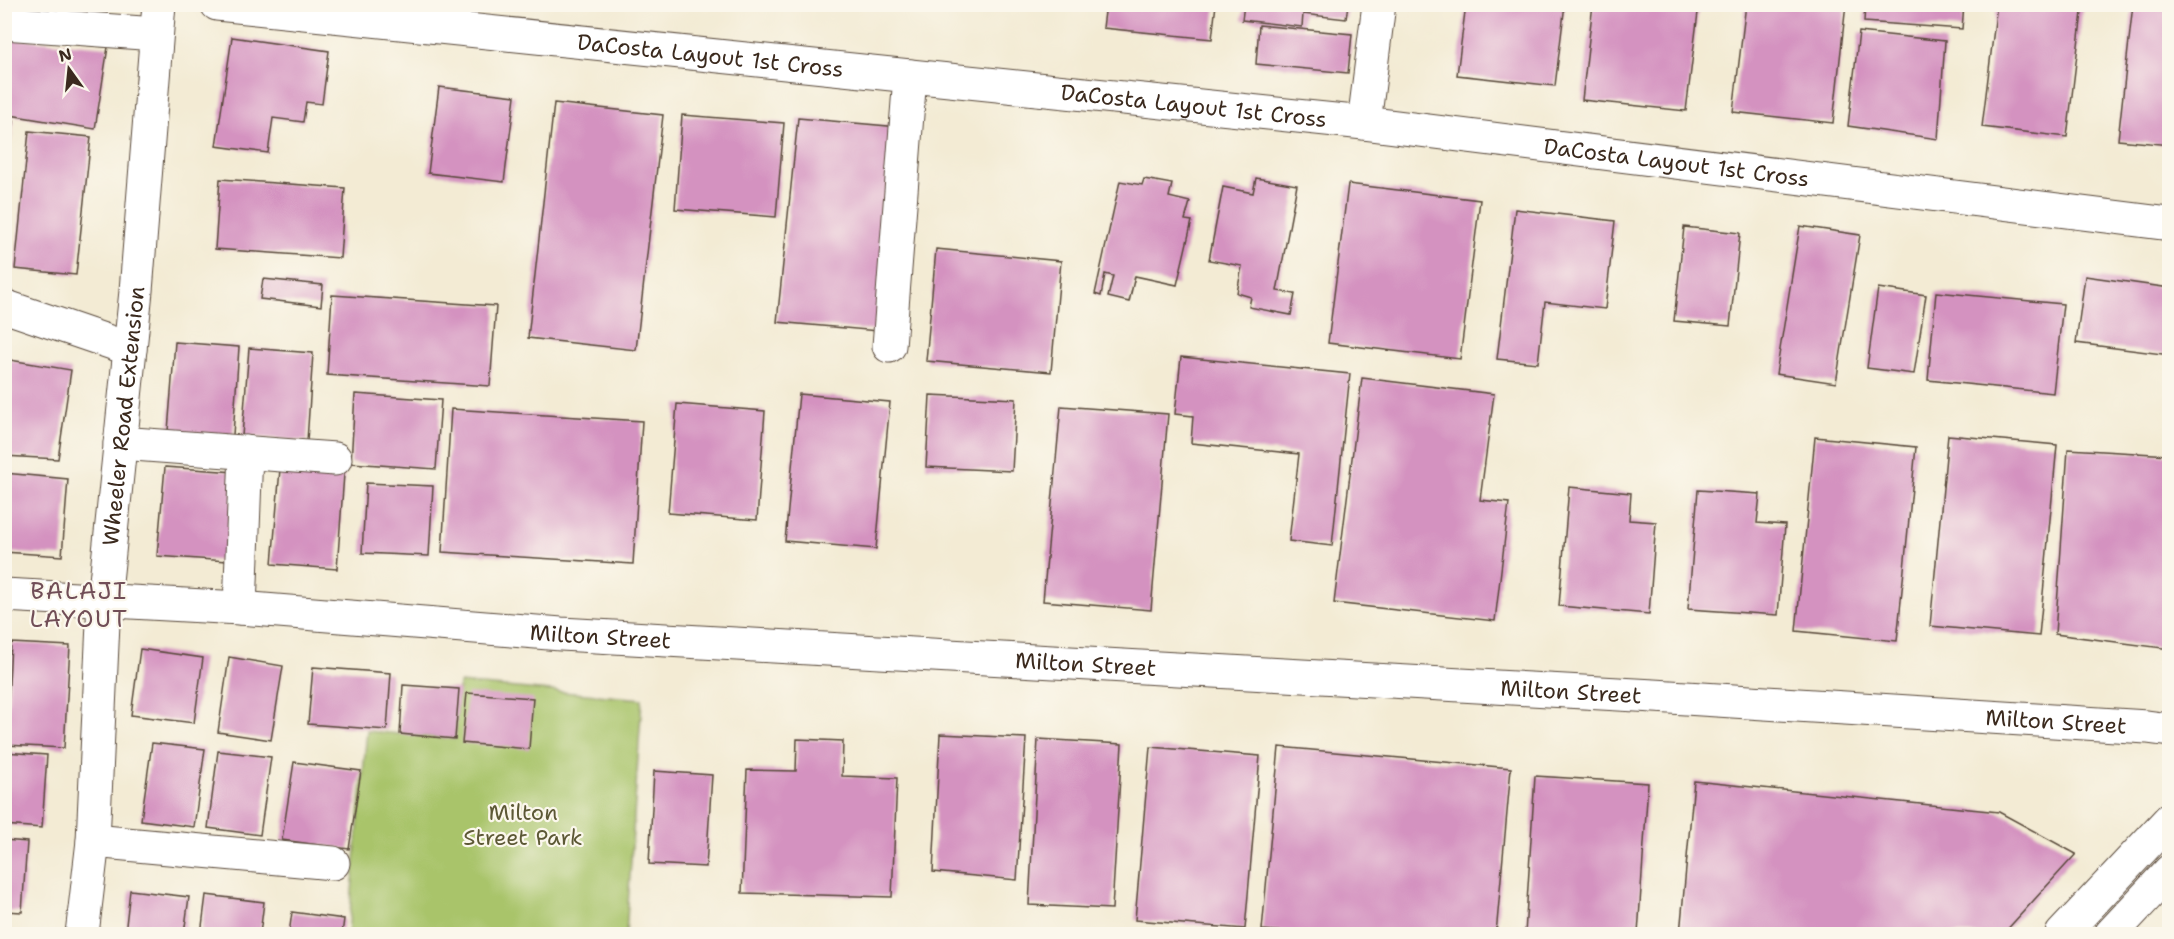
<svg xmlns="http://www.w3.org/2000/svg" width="2174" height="939" font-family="'Shantell Sans',sans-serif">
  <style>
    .green { fill: #a9c46a; stroke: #727744; stroke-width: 1.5 }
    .building { fill: #d492c0 }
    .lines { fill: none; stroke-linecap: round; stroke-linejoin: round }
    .street-casing { stroke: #574739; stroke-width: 35 }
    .secondary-casing { stroke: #574739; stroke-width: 35 }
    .primary-casing { stroke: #574739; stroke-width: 35 }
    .street { stroke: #fff; stroke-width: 33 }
    .secondary { stroke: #fff; stroke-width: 33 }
    .primary { stroke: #fff; stroke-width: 33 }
    .labels { text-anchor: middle; stroke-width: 4.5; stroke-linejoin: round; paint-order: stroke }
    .street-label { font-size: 22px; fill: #3b2a1e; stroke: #fbf7ec }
    .park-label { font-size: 22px; fill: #5c5835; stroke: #fbf7ec }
    .neighbourhood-label { font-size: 24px; letter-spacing: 1.5px; fill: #714e57; stroke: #fbf7ec }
  </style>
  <rect width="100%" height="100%" fill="#fbf7ec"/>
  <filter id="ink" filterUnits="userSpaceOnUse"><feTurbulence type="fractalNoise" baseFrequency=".0167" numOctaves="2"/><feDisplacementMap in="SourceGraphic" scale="12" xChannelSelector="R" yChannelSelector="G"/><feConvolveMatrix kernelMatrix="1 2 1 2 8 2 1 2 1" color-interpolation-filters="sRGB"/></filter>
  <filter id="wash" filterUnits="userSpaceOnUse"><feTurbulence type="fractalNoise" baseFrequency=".008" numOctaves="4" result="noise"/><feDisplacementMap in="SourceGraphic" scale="24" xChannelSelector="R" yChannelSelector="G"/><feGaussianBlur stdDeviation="1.35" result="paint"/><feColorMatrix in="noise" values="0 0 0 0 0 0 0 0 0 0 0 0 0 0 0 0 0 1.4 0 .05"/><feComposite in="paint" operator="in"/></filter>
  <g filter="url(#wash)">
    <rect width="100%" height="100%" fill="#f3ebd4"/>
    <path class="green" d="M 459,683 L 642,699 L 626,934 L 348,934 L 367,731 L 455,739 Z"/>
    <g id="blocks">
      <path class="building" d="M 1106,4 L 1216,4 L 1212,39 L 1103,28 Z
        M 1244,4 L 1348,4 L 1346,19 L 1303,14 L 1302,27 L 1242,20 Z
        M 1466,4 L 1565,4 L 1555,86 L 1457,75 Z
        M 1593,4 L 1699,4 L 1686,111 L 1582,100 Z
        M 1746,4 L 1846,4 L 1833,123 L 1733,112 Z
        M 1865,4 L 1964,4 L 1962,29 L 1864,22 Z
        M 1997,4 L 2083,4 L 2067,137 L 1982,127 Z
        M 2133,4 L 2170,7 L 2170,145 L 2118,140 Z
        M 1259,25 L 1352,34 L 1348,73 L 1256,64 Z
        M 1859,32 L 1945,41 L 1938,139 L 1848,126 Z
        M 232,37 L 329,51 L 322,104 L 306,102 L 303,122 L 273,118 L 268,153 L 216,146 Z
        M 4,38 L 108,47 L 95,129 L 4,114 Z
        M 439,87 L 515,96 L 504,182 L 428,173 Z
        M 554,103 L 663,115 L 636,350 L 528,338 Z
        M 682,115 L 784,123 L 776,217 L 675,209 Z
        M 798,118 L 899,127 L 878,331 L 777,322 Z
        M 4,119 L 14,121 L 6,174 L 4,174 Z
        M 29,131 L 91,137 L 76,275 L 15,269 Z
        M 1256,178 L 1297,185 L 1277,291 L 1295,294 L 1291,315 L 1249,307 L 1251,297 L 1237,293 L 1242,266 L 1209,260 L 1223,187 L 1253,193 Z
        M 220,179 L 345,188 L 340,258 L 215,249 Z
        M 1144,179 L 1172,184 L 1169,197 L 1190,202 L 1185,220 L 1192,221 L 1177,285 L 1135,276 L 1129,302 L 1108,297 L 1113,276 L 1105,274 L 1101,296 L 1095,294 L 1120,181 L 1142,185 Z
        M 1348,184 L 1480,200 L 1460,359 L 1328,343 Z
        M 1515,209 L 1615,221 L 1605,309 L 1545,302 L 1538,363 L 1497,359 Z
        M 1800,226 L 1860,235 L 1836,383 L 1776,374 Z
        M 1684,227 L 1740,233 L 1730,326 L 1674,321 Z
        M 936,249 L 1061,261 L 1051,372 L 926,361 Z
        M 2085,276 L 2170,288 L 2170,355 L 2076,343 Z
        M 263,279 L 323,285 L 321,306 L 260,299 Z
        M 1878,288 L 1926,295 L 1914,374 L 1867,368 Z
        M 1936,292 L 2063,304 L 2053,393 L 1928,380 Z
        M 332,295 L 496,306 L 490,386 L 327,375 Z
        M 175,342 L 239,347 L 233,435 L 168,431 Z
        M 249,348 L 313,353 L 307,441 L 242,436 Z
        M 1181,357 L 1350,374 L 1332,546 L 1289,541 L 1299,454 L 1191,443 L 1193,416 L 1175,414 Z
        M 4,359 L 71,370 L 58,459 L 4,456 Z
        M 1362,378 L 1494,394 L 1480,500 L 1509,503 L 1495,621 L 1334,603 Z
        M 355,394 L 441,400 L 436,469 L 351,463 Z
        M 799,394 L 890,402 L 876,549 L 785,541 Z
        M 930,395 L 1016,399 L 1012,471 L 926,467 Z
        M 677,404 L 765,411 L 757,520 L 668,513 Z
        M 1061,406 L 1168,414 L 1151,610 L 1043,601 Z
        M 451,409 L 642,421 L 633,564 L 442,552 Z
        M 1948,435 L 2057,445 L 2039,636 L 1930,626 Z
        M 1815,437 L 1916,447 L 1897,641 L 1796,631 Z
        M 2068,449 L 2170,455 L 2170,649 L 2055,634 Z
        M 165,467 L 235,472 L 227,561 L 157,556 Z
        M 280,469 L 344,474 L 337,569 L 272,564 Z
        M 4,473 L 68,479 L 62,556 L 4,552 Z
        M 366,483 L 433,486 L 429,556 L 362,553 Z
        M 1569,487 L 1631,493 L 1629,520 L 1656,522 L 1649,614 L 1559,606 Z
        M 1698,490 L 1760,494 L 1757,523 L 1785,525 L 1778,615 L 1688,609 Z
        M 11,643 L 70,646 L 64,748 L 6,745 Z
        M 140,649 L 203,658 L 194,723 L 131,715 Z
        M 229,657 L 283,666 L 271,740 L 218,732 Z
        M 313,667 L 391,673 L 387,730 L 308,724 Z
        M 403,685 L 459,689 L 455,739 L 400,734 Z
        M 467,693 L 533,698 L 529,749 L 462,743 Z
        M 940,734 L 1026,738 L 1017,880 L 933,872 Z
        M 797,739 L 843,741 L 842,776 L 897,778 L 892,897 L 742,893 L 747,770 L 796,771 Z
        M 1038,739 L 1122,744 L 1112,909 L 1029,905 Z
        M 152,743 L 205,749 L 194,827 L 141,820 Z
        M 1150,747 L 1260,756 L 1245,929 L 1135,920 Z
        M 1279,747 L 1511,768 L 1496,934 L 1314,934 L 1262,930 Z
        M 218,751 L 271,757 L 260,835 L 208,828 Z
        M 4,752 L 47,755 L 42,828 L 4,825 Z
        M 294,762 L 361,771 L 349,849 L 282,840 Z
        M 654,771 L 712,775 L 706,867 L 649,864 Z
        M 1535,776 L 1648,783 L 1638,934 L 1525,934 Z
        M 1694,781 L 1999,812 L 2076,854 L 2003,934 L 1680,934 Z
        M 4,840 L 27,842 L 22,912 L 4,911 Z
        M 130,890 L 189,897 L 184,934 L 125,934 Z
        M 206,895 L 264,902 L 260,934 L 201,934 Z
        M 292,912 L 344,919 L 342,934 L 289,934 Z"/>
    </g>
  </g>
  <g filter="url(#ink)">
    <use href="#blocks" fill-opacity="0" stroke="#574739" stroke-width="1.5"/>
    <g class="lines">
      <defs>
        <g id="street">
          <path id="s1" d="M 217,4 L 1364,123 L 2170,224"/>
          <path d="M 4,23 L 156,34"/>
          <path d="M 1364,123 L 1379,4"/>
          <path d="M 889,346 L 910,76"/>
          <path d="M 120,443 L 335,459"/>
          <path id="s2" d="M 4,595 L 240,608 L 561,634 L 1654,696 L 2147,727 L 2170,730"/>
          <path d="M 240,608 L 246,452"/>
          <path d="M 93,841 L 333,863"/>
        </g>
        <g id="secondary">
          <path d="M 4,306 L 130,349"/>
          <path id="s3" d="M 82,934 L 93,841 L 104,601 L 136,291 L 159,4"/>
        </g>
        <path id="primary" d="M 2062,934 L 2170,819
          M 2111,934 L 2170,871"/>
      </defs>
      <use href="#street" class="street-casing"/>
      <use href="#secondary" class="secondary-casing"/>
      <use href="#primary" class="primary-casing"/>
      <use href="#street" class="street"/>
      <use href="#secondary" class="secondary"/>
      <use href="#primary" class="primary"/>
    </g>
  </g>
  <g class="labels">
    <g class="street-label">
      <text dy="8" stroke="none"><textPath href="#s1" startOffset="496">DaCosta Layout 1st Cross</textPath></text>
      <text dy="8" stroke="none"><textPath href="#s1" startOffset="982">DaCosta Layout 1st Cross</textPath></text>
      <text dy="8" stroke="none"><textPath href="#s1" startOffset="1468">DaCosta Layout 1st Cross</textPath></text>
      <text dy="8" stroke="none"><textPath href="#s3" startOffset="520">Wheeler Road Extension</textPath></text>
      <text dy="8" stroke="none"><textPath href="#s2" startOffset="598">Milton Street</textPath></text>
      <text dy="8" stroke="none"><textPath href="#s2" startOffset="1084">Milton Street</textPath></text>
      <text dy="8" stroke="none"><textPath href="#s2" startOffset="1570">Milton Street</textPath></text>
      <text dy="8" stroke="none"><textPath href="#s2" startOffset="2056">Milton Street</textPath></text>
    </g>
    <g class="park-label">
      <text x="523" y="820">Milton<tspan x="523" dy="25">Street Park</tspan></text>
    </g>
    <g class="neighbourhood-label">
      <text x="79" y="599">BALAJI<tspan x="79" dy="28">LAYOUT</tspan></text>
    </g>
  </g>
  <rect width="2174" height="939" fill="none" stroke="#fbf7ec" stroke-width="24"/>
  <g transform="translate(69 69) rotate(345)" stroke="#fbf7ec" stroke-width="4.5" paint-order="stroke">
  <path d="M0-4.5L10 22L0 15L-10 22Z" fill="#3b2a1e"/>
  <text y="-9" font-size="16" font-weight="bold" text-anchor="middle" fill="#3b2a1e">N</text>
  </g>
</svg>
